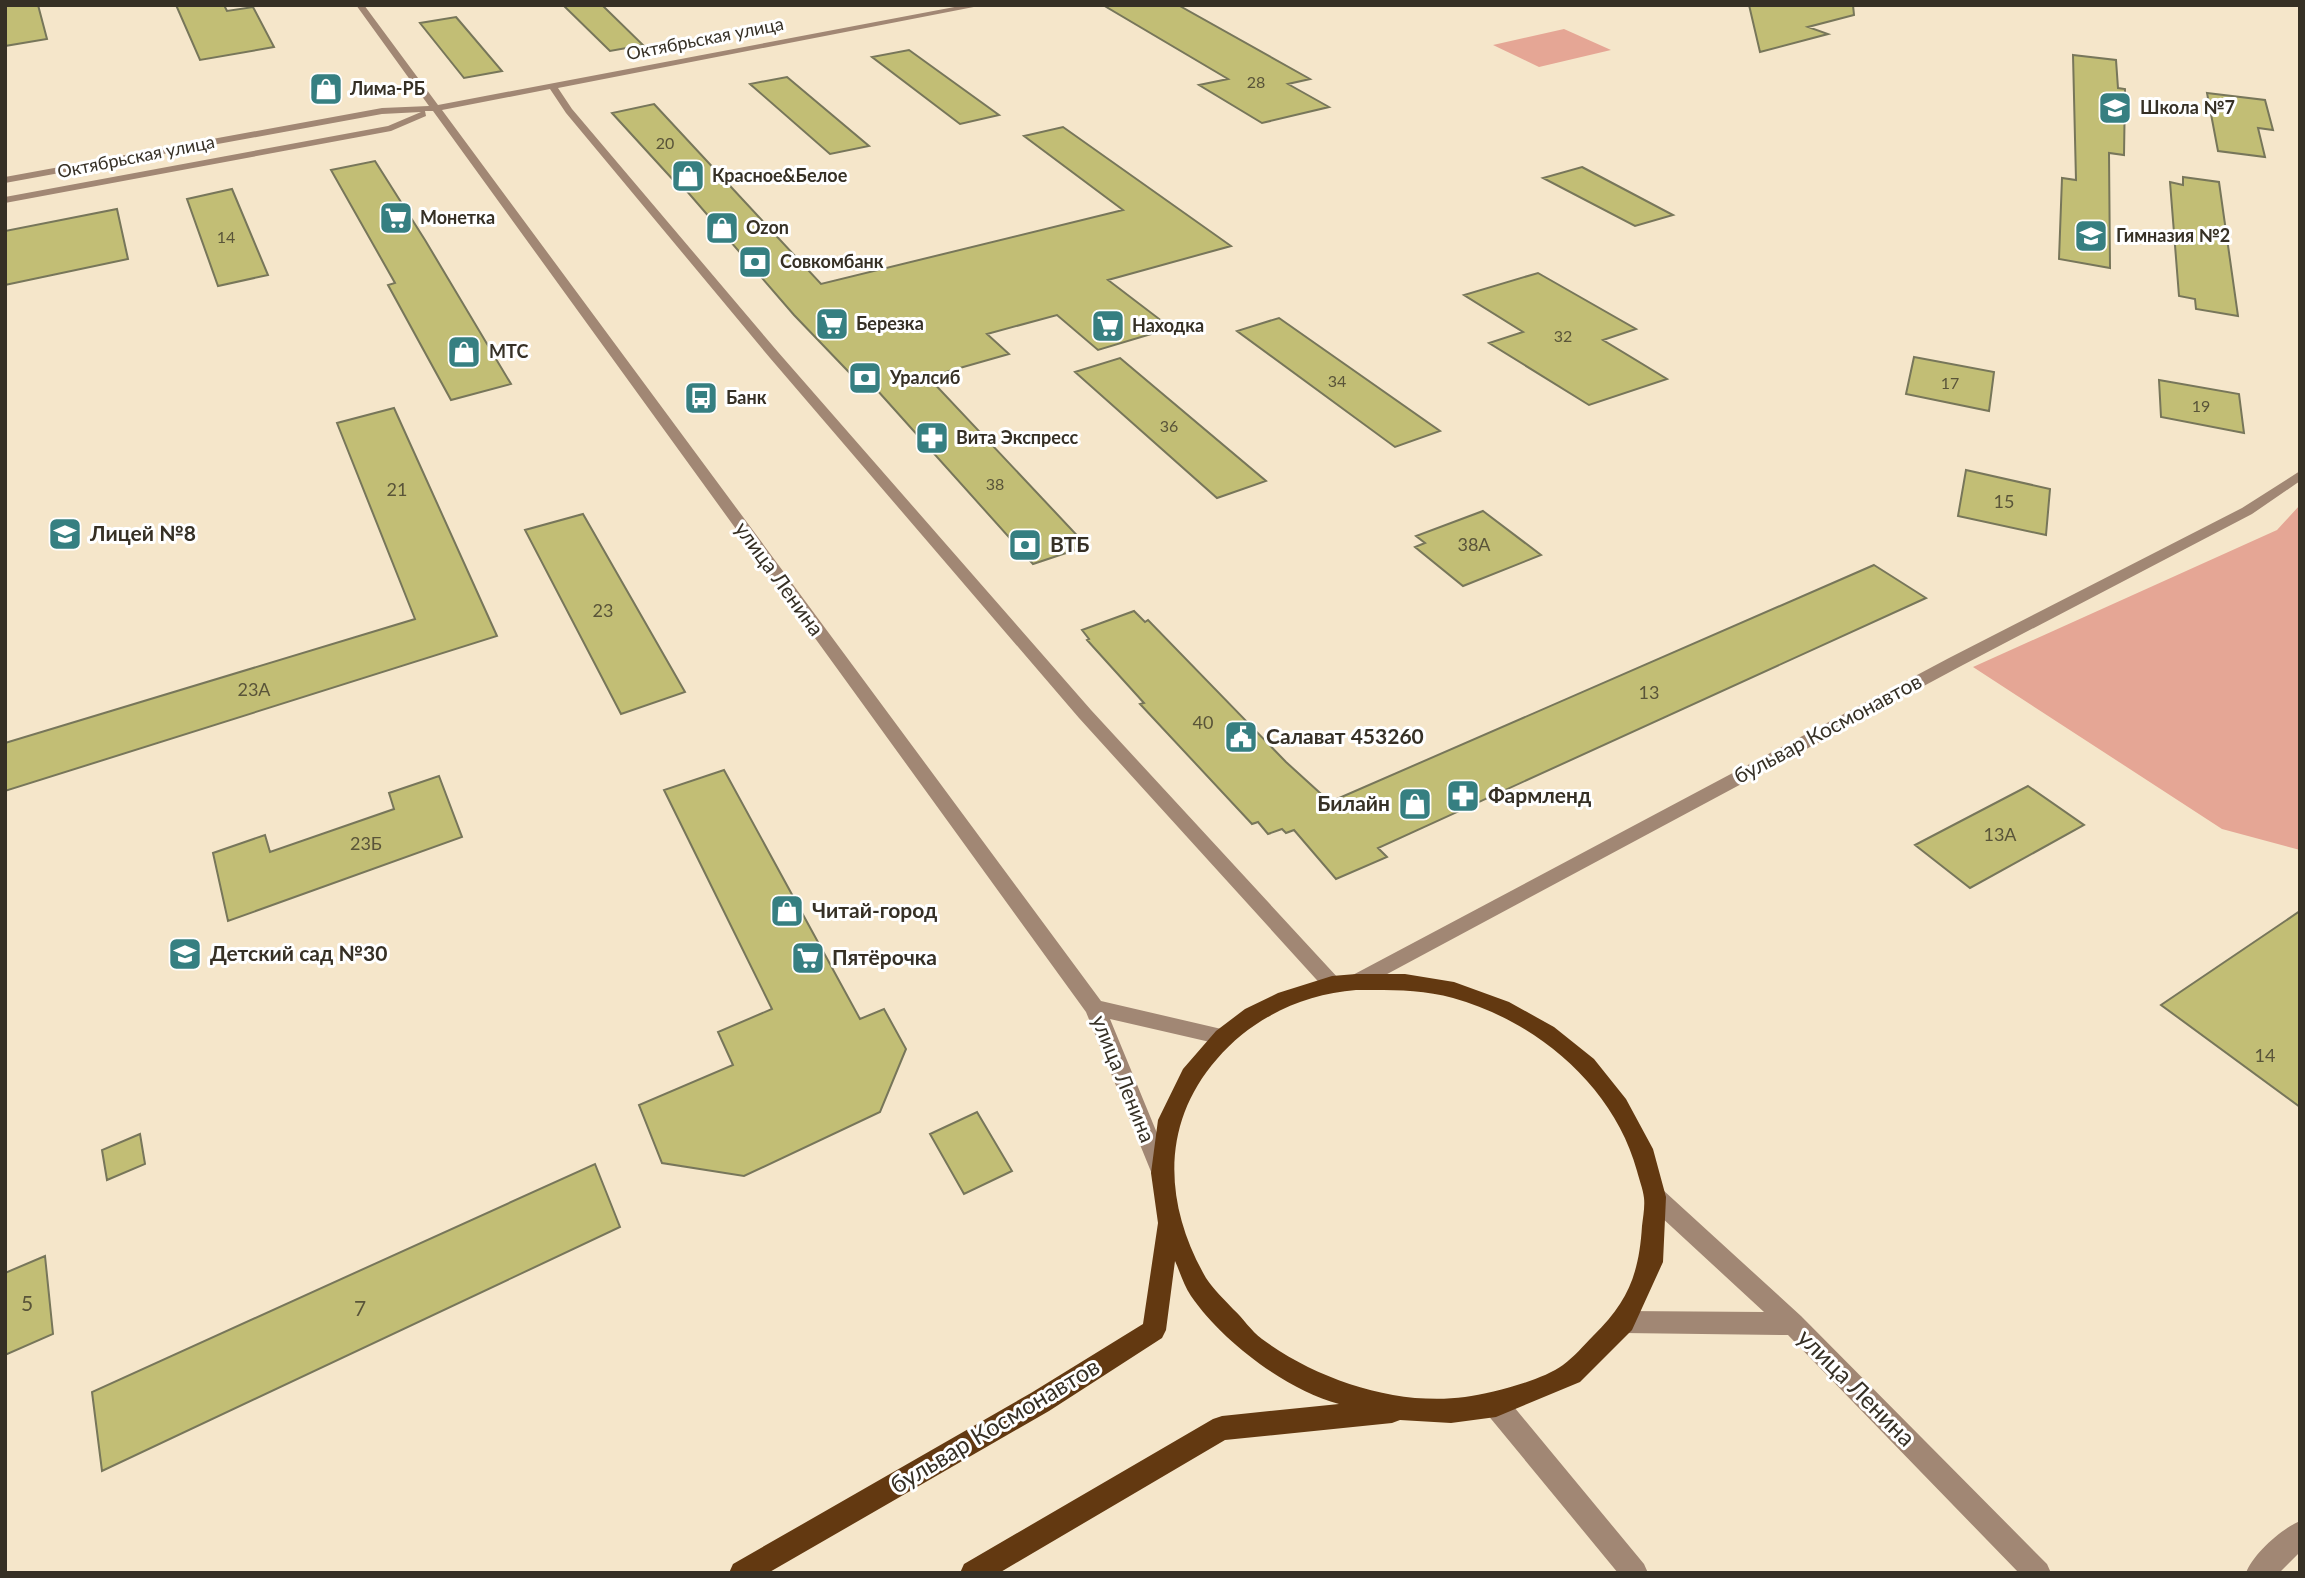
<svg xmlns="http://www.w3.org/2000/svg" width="2305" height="1578" font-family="Lato,sans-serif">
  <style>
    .green { fill: #e5a695 }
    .building { fill: #c2be75; stroke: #77765a; stroke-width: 2 }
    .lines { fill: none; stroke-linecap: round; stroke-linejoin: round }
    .minor { fill: #a18774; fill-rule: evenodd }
    .major { fill: #633911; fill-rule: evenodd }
    .labels { text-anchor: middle; stroke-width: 6; stroke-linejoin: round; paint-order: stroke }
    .far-number-label { font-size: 16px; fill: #595439 }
    .far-street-label { font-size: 18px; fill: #363025; stroke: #fff }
    .far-poi-label { font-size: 18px; font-weight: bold; fill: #363025; stroke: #fff; text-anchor: start }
    .number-label { font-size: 18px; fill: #595439 }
    .poi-label { font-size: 21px; font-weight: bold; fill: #363025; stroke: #fff; text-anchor: start }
    .street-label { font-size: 21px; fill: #363025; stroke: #fff }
    .near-number-label { font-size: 21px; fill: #595439 }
    .near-street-label { font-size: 24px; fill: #363025; stroke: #fff }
  </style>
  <rect width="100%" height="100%" fill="#f5e6ca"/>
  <path class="green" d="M 1564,29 L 1611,50 L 1539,67 L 1493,45 Z
    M 2300,505 L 2300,850 L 2222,829 L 1973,667 L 2277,530 Z"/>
  <path class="building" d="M 5,5 L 38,5 L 47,39 L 5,46 Z
    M 176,5 L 224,5 L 227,11 L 253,7 L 274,47 L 200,60 Z
    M 563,5 L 602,5 L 643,45 L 610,51 Z
    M 1103,5 L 1178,5 L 1310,79 L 1288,84 L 1329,107 L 1262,123 L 1199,85 L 1228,79 Z
    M 1749,5 L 1853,5 L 1854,15 L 1808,27 L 1828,34 L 1760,52 Z
    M 456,17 L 502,71 L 464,78 L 420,23 Z
    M 909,50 L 999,115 L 960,124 L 872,57 Z
    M 2073,55 L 2116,60 L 2118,88 L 2125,89 L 2124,155 L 2109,153 L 2110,268 L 2059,259 L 2062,178 L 2076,180 Z
    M 787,77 L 869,146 L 830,154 L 750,84 Z
    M 2207,93 L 2265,100 L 2273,130 L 2258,128 L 2265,157 L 2218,151 Z
    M 654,104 L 821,284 L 1123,210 L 1024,136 L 1063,127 L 1231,246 L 1108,280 L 1171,328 L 1098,350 L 1057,315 L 987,334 L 1009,354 L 928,377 L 1087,546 L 1033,564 L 877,390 L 869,393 L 794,315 L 679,182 L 676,183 L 612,113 Z
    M 375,161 L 425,240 L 511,384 L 451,400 L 388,285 L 395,283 L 331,170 Z
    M 1582,167 L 1673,215 L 1635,226 L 1543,178 Z
    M 2183,177 L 2219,182 L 2238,316 L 2196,309 L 2195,299 L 2179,296 L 2170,182 L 2183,185 Z
    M 232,189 L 268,275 L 218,286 L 187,199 Z
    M 117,209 L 128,259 L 5,285 L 5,231 Z
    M 1538,273 L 1636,329 L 1603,340 L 1667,379 L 1589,405 L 1489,343 L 1523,332 L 1464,295 Z
    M 1279,318 L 1440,431 L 1395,447 L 1237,331 Z
    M 1914,357 L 1994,372 L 1989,411 L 1906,394 Z
    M 1120,358 L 1266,481 L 1217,498 L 1075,372 Z
    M 2159,380 L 2239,394 L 2244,433 L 2161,417 Z
    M 394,408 L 497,636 L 5,791 L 5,743 L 415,619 L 337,423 Z
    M 1966,470 L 2050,489 L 2046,535 L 1958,516 Z
    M 1483,511 L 1541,555 L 1463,586 L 1415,547 L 1425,543 L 1416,536 Z
    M 583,514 L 685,692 L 621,714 L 525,530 Z
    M 1874,565 L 1926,598 L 1378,848 L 1387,857 L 1336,879 L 1294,830 L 1286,833 L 1282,829 L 1268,834 L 1258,822 L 1252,824 L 1140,704 L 1144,703 L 1087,640 L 1089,639 L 1082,630 L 1134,611 L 1145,622 L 1148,620 L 1286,762 L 1330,802 Z
    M 724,770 L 860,1019 L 884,1009 L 906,1049 L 880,1112 L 744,1176 L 662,1163 L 639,1105 L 733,1065 L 718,1032 L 772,1009 L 664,790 Z
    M 439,776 L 462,837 L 228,921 L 213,853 L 265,835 L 270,852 L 394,809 L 389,793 Z
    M 2028,786 L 2084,825 L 1970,888 L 1915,845 Z
    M 2300,911 L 2300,1107 L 2161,1005 Z
    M 977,1112 L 1012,1171 L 964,1194 L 930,1134 Z
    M 140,1134 L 145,1164 L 107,1180 L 102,1150 Z
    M 595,1164 L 620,1227 L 102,1471 L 92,1392 Z
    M 45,1256 L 53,1334 L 5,1355 L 5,1273 Z"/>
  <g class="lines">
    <path class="minor" d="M 356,5 L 364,5 L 438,105 L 965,5 L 984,5 L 558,88 L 572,109 L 778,352 L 1091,710 L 1339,979 L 1342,984 L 1339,989 L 1332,992 L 1325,989 L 1079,718 L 770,358 L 566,113 L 550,89 L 442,110 L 1101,1001 L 1230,1031 L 1233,1037 L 1230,1043 L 1223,1045 L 1110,1019 L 1173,1172 L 1170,1179 L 1162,1182 L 1154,1179 L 1086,1012 L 433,111 L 425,111 L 426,116 L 391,131 L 5,203 L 5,197 L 388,126 L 421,112 L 382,114 L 5,183 L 5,177 L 382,108 L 429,106 Z
      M 2300,471 L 2300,481 L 2252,514 L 1961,666 L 1363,987 L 1356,990 L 1349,987 L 1346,982 L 1349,977 L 1949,658 L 2242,508 Z
      M 1655,1187 L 1663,1190 L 1801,1316 L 2047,1564 L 2051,1573 L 2019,1573 L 1788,1335 L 1624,1333 L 1616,1330 L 1612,1322 L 1616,1314 L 1624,1311 L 1764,1312 L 1647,1204 L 1644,1197 L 1647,1190 Z
      M 1496,1393 L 1505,1396 L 1644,1564 L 1648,1573 L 1618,1573 L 1487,1414 L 1484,1405 L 1487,1396 Z
      M 2300,1521 L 2300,1552 L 2279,1573 L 2246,1573 C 2253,1554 2281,1529 2300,1521 Z"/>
    <path class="major" d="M 1356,974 L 1405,974 L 1454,982 L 1509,1002 L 1554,1027 L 1594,1059 L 1626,1099 L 1653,1149 L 1666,1197 L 1663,1262 L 1632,1330 L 1580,1382 L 1496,1417 L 1451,1423 L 1400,1420 L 1392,1423 L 1225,1440 L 999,1573 L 960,1573 L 964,1564 L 1213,1419 L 1222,1416 L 1339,1404 C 1286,1390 1222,1341 1191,1296 C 1184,1286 1180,1272 1175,1261 L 1166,1330 L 1162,1338 L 1049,1411 L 768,1573 L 729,1573 L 733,1564 L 1031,1393 L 1143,1324 L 1158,1223 L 1151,1173 L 1158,1120 L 1183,1069 L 1216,1031 L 1245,1009 L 1278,993 L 1332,976 ZM 1356,990 C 1388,990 1421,989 1453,998 C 1536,1021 1614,1086 1637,1171 C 1639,1179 1643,1189 1644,1198 C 1645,1207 1643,1217 1642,1226 C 1639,1274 1628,1302 1593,1336 C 1584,1345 1574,1357 1563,1365 C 1541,1381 1492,1393 1465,1397 C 1396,1406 1318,1380 1262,1339 C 1251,1331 1243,1318 1233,1309 C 1224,1299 1213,1289 1206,1278 C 1164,1205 1160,1124 1217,1059 C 1252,1018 1303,994 1356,990 Z"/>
  </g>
  <defs>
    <symbol id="shop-square" viewBox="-11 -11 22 22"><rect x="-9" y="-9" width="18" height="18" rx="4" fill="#367f81" stroke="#fff"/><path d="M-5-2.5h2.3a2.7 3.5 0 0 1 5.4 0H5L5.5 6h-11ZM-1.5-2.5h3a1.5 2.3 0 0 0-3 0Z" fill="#fff"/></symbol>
    <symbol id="school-square" viewBox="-11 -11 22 22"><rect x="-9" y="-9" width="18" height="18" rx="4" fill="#367f81" stroke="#fff"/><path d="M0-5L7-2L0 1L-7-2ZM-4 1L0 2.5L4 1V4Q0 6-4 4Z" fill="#fff"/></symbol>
    <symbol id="supermarket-square" viewBox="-11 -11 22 22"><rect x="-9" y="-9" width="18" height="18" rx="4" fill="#367f81" stroke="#fff"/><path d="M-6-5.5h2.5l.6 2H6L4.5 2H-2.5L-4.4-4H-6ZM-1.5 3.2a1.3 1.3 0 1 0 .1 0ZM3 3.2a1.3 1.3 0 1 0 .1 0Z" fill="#fff"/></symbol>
    <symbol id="bank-square" viewBox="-11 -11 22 22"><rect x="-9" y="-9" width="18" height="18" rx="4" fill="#367f81" stroke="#fff"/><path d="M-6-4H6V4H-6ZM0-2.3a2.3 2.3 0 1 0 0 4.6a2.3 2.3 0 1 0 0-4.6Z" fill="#fff"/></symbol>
    <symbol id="bus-square" viewBox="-11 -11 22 22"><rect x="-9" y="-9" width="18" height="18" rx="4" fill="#367f81" stroke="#fff"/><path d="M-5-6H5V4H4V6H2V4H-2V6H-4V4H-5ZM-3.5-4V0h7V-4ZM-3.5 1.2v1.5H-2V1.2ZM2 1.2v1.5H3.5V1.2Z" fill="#fff"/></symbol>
    <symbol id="pharmacy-square" viewBox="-11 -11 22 22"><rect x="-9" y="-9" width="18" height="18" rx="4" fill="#367f81" stroke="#fff"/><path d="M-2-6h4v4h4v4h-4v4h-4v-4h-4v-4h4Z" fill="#fff"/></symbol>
    <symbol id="civic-square" viewBox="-11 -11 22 22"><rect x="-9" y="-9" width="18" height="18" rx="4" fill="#367f81" stroke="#fff"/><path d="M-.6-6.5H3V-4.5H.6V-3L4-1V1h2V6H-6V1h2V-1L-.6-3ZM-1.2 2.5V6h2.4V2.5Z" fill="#fff"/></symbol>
  </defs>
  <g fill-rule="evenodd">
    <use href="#shop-square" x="307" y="70" width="38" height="38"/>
    <use href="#school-square" x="2096" y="89" width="38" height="38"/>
    <use href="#shop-square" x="669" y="157" width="38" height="38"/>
    <use href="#supermarket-square" x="377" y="199" width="38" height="38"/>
    <use href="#shop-square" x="703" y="209" width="38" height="38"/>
    <use href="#school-square" x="2072" y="217" width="38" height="38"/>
    <use href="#bank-square" x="736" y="243" width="38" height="38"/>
    <use href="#supermarket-square" x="813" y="305" width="38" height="38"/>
    <use href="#supermarket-square" x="1089" y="307" width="38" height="38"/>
    <use href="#shop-square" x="445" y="333" width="38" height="38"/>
    <use href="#bank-square" x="846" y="359" width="38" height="38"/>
    <use href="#bus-square" x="682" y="379" width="38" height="38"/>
    <use href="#pharmacy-square" x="913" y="419" width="38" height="38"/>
    <use href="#school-square" x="46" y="515" width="38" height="38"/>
    <use href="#bank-square" x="1006" y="526" width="38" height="38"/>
    <use href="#civic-square" x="1222" y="718" width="38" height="38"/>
    <use href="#pharmacy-square" x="1444" y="777" width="38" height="38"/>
    <use href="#shop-square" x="1396" y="785" width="38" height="38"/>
    <use href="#shop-square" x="768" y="892" width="38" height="38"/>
    <use href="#school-square" x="166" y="935" width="38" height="38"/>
    <use href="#supermarket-square" x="789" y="939" width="38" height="38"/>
  </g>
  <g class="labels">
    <g class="far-number-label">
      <text x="1256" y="88">28</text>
      <text x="665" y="149">20</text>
      <text x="226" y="243">14</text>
      <text x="1563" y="342">32</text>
      <text x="1337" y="387">34</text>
      <text x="1950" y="389">17</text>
      <text x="2201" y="412">19</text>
      <text x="1169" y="432">36</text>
      <text x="995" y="490">38</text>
    </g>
    <g class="far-street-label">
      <text transform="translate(705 39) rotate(-11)" y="6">Октябрьская улица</text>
      <text transform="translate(136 157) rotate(-11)" y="6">Октябрьская улица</text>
    </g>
    <g class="far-poi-label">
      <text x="350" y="95">Лима-РБ</text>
      <text x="2140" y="114">Школа №7</text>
      <text x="712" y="182">Красное&amp;Белое</text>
      <text x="420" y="224">Монетка</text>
      <text x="746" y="234">Ozon</text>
      <text x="2116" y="242">Гимназия №2</text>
      <text x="780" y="268">Совкомбанк</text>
      <text x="856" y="330">Березка</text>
      <text x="1132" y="332">Находка</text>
      <text x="489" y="358">МТС</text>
      <text x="890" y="384">Уралсиб</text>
      <text x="726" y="404">Банк</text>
      <text x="956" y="444">Вита Экспресс</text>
    </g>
    <g class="number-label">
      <text x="397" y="496">21</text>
      <text x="2004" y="508">15</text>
      <text x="1474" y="551">38А</text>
      <text x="603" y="617">23</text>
      <text x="254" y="696">23А</text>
      <text x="1649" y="699">13</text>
      <text x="1203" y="729">40</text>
      <text x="2000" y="841">13А</text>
      <text x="366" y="850">23Б</text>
      <text x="2265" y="1062">14</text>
    </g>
    <g class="poi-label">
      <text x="90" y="541">Лицей №8</text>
      <text x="1050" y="552">ВТБ</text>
      <text x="1266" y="744">Салават 453260</text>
      <text x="1488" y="803">Фармленд</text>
      <text x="1390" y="811" text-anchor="end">Билайн</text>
      <text x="812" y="918">Читай-город</text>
      <text x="210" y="961">Детский сад №30</text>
      <text x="832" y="965">Пятёрочка</text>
    </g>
    <g class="street-label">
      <text transform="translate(779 579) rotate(54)" y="7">улица Ленина</text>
      <text transform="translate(1828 729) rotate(-28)" y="7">бульвар Космонавтов</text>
      <text transform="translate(1123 1079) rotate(68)" y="7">улица Ленина</text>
    </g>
    <g class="near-number-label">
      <text x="27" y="1311">5</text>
      <text x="360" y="1316">7</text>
    </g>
    <g class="near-street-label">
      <text transform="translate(1856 1388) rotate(45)" y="8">улица Ленина</text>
      <text transform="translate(995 1426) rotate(-31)" y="8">бульвар Космонавтов</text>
    </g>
  </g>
  <rect width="2305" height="1578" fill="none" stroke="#363025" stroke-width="14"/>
</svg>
